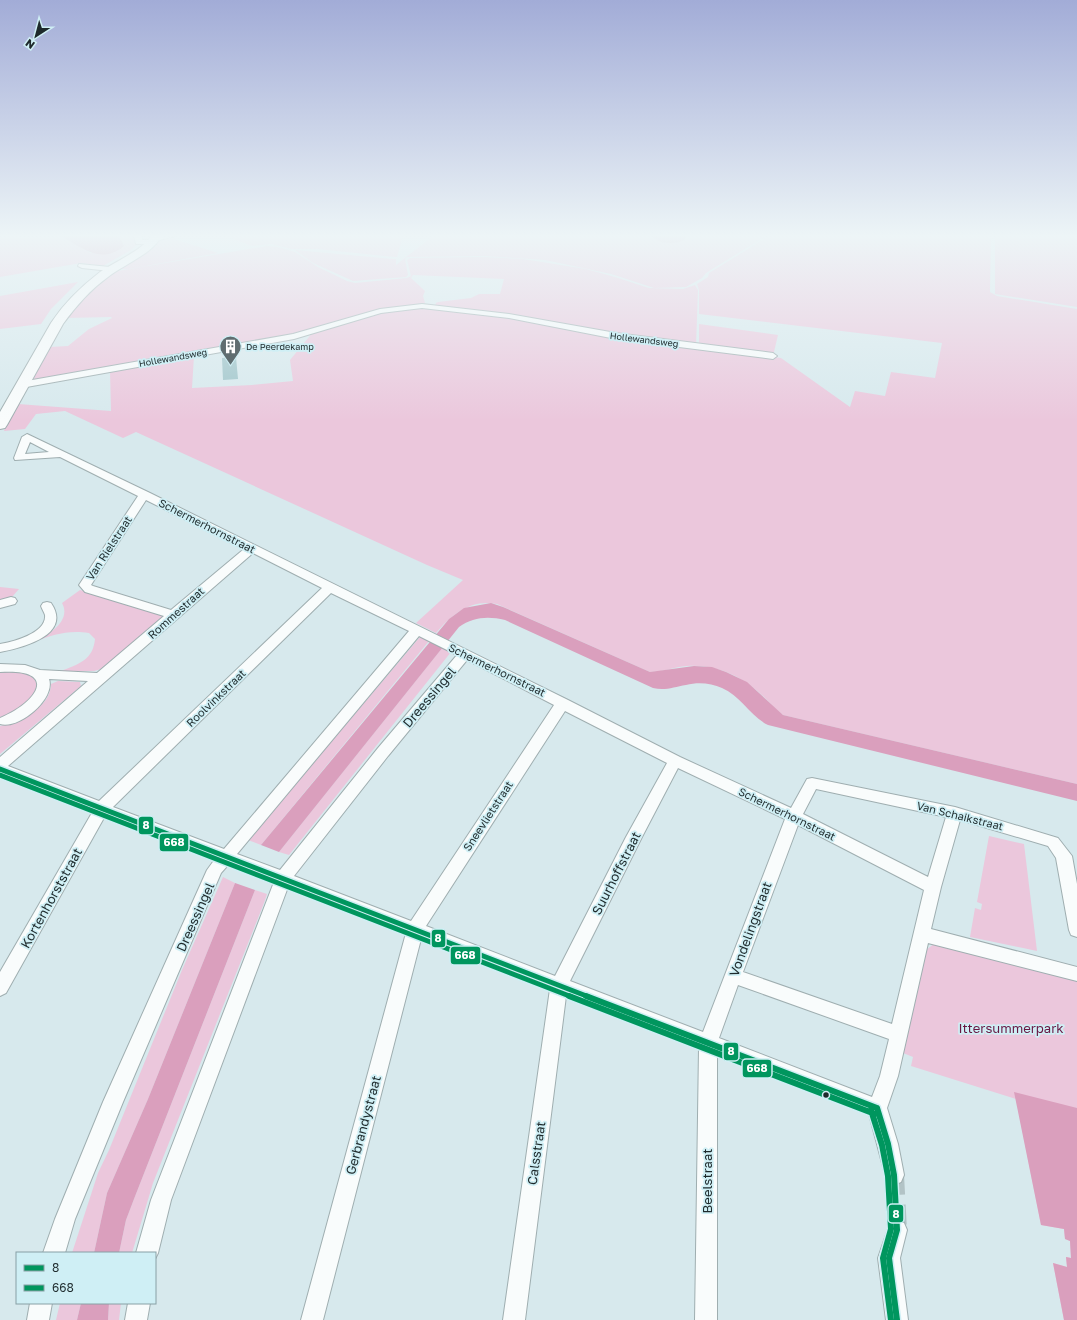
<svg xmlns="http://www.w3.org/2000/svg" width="1077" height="1320" font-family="'Golos Text',sans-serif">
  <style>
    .green { fill: #ebc7dc }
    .water { fill: #da9fbd }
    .building { fill: #9ec4c9 }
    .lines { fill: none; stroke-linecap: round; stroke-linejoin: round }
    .minor-tunnel { stroke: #b2c3c6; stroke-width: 20; stroke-dasharray: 20 10; stroke-linecap: butt }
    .minor-casing { stroke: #9faeb0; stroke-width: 2 }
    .secondary-casing { stroke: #9faeb0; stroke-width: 2 }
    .minor { fill: #f9fcfc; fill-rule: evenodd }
    .secondary { fill: #f9fcfc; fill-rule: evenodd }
    .bus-1-far1-casing { stroke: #cfeff5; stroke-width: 8 }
    .bus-1-casing { stroke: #cfeff5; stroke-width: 9 }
    .bus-2-far1-casing { stroke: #cfeff5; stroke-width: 8 }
    .bus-2-casing { stroke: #cfeff5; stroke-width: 9 }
    .bus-1-far1 { stroke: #00965e; stroke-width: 5 }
    .bus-1 { stroke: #00965e; stroke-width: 6 }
    .bus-2-far1 { stroke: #00965e; stroke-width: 5 }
    .bus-2 { stroke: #00965e; stroke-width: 6 }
    .bus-dot { fill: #1e2a2c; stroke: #cfeff5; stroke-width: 1.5 }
    .labels { text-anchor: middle; stroke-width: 3.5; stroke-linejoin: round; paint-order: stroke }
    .far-street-label { font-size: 9px; fill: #1e2a2c; stroke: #cfeff5 }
    .far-poi-label { font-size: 9px; fill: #1e2a2c; stroke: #cfeff5; text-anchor: start }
    .street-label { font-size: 11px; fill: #1e2a2c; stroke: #cfeff5 }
    .near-street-label { font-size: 13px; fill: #1e2a2c; stroke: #cfeff5 }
    .near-park-label { font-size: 13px; fill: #681743; stroke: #cfeff5 }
    .line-badge { stroke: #cfeff5; stroke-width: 1.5 }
    .badge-label { font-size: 11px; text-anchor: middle; font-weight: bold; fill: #fff }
  </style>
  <rect width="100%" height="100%" fill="#d7e9ed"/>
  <path class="green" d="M 7,236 L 23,236 L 14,238 L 61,236 L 90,253 L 123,246 L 119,236 L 135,236 L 136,245 L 131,250 L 103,266 L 81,263 L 0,277 L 0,237 Z
    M 175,236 L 178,237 L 174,239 L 218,253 L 129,269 L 115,269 L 157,241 Z
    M 226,236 L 403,236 L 397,257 L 395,257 L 317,249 L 292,249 L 271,244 L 252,246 Z
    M 433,236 L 766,236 L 706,273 L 702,278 L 686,287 L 654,288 L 611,274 L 545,260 L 484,256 L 407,257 L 405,259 L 408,275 L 406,277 L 353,281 L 313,263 L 295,250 L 393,259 L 396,259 L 396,265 Z
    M 769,236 L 991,236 L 990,292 L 997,296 L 1077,309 L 1077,784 L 783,715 C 776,710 771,704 765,698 C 744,677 717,664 687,666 C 674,667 663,672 650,672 L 497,604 C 471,599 452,614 436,633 L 416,623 L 463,580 L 427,565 L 136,432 L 123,438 L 65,411 L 36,414 L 25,429 L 4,431 L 9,418 L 18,404 L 111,411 L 110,371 L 194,356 L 192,388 L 252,385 L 293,381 L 290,360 L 313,332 L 377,313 L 414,308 L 428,308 L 499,316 L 781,358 L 850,407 L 855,391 L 885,396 L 891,372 L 935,378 L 942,343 L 699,314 L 699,290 L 697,284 L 708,277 L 709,273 Z
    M 995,236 L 1077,236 L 1077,307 L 995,294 Z
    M 267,246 L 278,247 L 295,252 L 318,267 L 347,281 L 355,283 L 407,278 L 411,276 L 407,260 L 410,258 L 483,257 L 523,259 L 586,269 L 615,277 L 649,288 L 683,289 L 695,285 L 698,290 L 696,346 L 435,306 L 436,303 L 438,302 L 471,298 L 479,294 L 500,294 L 504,279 L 413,275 L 411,278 L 425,291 L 423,296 L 425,303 L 391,308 L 285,337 L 32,380 L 30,379 L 50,347 L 68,346 L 89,329 L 112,318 L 111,317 L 65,318 L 78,302 L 111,272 Z
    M 78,282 L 51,309 L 41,324 L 0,329 L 0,296 Z
    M 699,324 L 778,335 L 773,356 L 699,346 Z
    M 0,587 L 19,589 L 12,597 L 0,600 Z
    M 80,590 L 165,615 L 105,668 L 94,671 L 61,671 C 79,664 93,660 95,639 L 89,633 C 66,630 54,635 33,642 C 48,636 72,621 62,603 Z
    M 420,637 L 429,641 L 261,845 L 248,840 Z
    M 442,648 L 451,652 L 289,855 L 279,852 Z
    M 15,670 C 26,674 37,675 37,688 L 31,701 L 8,715 L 0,717 L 0,672 Z
    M 58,681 L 80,682 L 81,686 L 0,754 L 0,726 C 19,721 51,708 51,684 Z
    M 989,836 L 1024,844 L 1037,951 L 970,937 L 975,908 L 981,910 L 982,904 L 977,902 Z
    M 223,877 L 235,883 L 148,1099 L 107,1193 L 94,1253 L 72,1253 L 98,1173 L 109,1150 L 182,970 Z
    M 255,890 L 267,894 L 264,903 L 153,1183 L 132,1253 L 119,1253 L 126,1220 L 134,1199 Z
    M 935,943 L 1077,977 L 1077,1320 L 1064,1320 L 1053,1263 L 1067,1267 L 1066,1257 L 1071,1258 L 1070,1241 L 1065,1239 L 1064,1229 L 1041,1225 L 1016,1099 L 911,1066 L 913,1057 L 903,1053 L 926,950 Z
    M 60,1303 L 81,1303 L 77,1320 L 56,1320 Z
    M 109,1303 L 121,1303 L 119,1320 L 108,1320 Z"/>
  <path class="water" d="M 61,236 L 119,236 L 124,246 C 101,265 82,248 61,236 Z
    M 652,236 L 687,236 L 683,241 C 674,244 659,245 652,236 Z
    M 491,603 L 503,607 L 650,672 L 694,666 L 712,667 L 726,672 L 747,682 L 783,715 L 1077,784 L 1077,801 L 768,725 C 750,716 741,696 722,688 C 711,683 698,682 686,685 C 674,687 665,691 653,688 L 505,620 C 488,616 473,617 459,627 L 279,852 L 261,845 L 449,619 L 464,608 Z
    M 235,883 L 255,890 L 134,1199 L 126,1220 L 119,1253 L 94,1253 L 107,1193 L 148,1099 Z
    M 1014,1092 L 1077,1108 L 1077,1320 L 1064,1320 L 1053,1263 L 1067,1267 L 1066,1257 L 1071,1258 L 1070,1241 L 1065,1239 L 1064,1229 L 1041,1225 Z
    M 81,1303 L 109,1303 L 108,1320 L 77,1320 Z"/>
  <path class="building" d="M 236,357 L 238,379 L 223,380 L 222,358 Z"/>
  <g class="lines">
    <path class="minor-tunnel" d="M 894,1175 L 897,1230"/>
    <defs>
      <path id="minor" d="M 134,236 L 142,236 L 142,240 L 152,240 L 152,237 L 175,236 L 156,241 L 156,244 L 136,244 Z
        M 79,264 L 110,267 L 114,269 L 110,271 L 82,268 L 78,266 Z
        M 422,304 L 509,314 L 616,333 L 773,353 L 777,356 L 773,359 L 616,339 L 509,318 L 422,308 L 381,313 L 294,339 L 21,388 L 16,385 L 21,382 L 293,334 L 380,309 Z
        M 27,434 L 150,493 L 568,700 L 680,757 L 791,808 L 807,779 L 812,778 L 955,807 L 1058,838 L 1072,856 L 1077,884 L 1077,937 L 1071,935 L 1069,930 L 1056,858 L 1048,846 L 960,820 L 941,887 L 931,929 L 1077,967 L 1077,981 L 928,943 L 898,1076 L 887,1108 L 898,1144 L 904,1175 L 901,1182 L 894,1185 L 887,1182 L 869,1114 L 717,1055 L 717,1320 L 695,1320 L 699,1048 L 566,996 L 525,1320 L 503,1320 L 550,989 L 421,939 L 323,1320 L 301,1320 L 406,933 L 288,887 L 171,1200 L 158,1253 L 155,1259 L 155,1253 L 136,1253 L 151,1200 L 274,882 L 229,864 L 221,873 L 123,1102 L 75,1219 L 65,1253 L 43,1253 L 55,1219 L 103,1102 L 207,870 L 215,859 L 105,816 L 6,993 L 0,996 L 0,972 L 93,811 L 0,775 L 0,757 L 88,681 L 49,679 C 56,699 18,730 0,724 L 0,718 C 39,702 59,668 0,672 L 0,664 L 25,665 L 40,670 L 97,673 L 164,616 L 85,592 L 79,585 L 138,496 L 60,457 L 15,460 L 14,458 L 22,437 ZM 30,442 L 49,452 L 25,454 ZM 146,500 L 244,549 L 171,610 L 93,586 L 91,585 ZM 253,553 L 322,588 L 99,801 L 8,766 ZM 331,593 L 409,631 L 224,849 L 113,807 ZM 419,636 L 457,655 L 378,748 L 280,870 L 237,854 ZM 467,660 L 554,705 L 411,921 L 294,876 L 388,756 ZM 565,711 L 667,763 L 626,837 L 555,976 L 426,926 ZM 678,768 L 785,819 L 703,1032 L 570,981 L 642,837 ZM 816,789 L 946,817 L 928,877 L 803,814 ZM 798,825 L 924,890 L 892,1024 L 743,972 ZM 738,985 L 889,1039 L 880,1076 L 872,1097 L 719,1038 Z
        M 11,597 L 15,598 L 17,601 L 15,604 L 0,608 L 0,600 Z
        M 47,602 L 51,603 C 73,635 22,648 0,652 L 0,644 C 13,642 47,633 45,615 C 44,612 42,609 41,606 L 43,603 Z
        M 897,1220 L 904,1223 L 907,1230 L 900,1258 L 908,1320 L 886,1320 L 878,1258 L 890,1223 Z
        M 30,1303 L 52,1303 L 49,1320 L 27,1320 Z
        M 128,1303 L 150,1303 L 147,1320 L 125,1320 Z"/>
      <path id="secondary" d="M 151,236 L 161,236 C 154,253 123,265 108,277 C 90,290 76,306 63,324 L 7,425 L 5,428 L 0,429 L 0,412 L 51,323 C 64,303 82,286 100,272 C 113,263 146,248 151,236 Z"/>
    </defs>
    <use href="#minor" class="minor-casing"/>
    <use href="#secondary" class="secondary-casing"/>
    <use href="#minor" class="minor"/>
    <use href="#secondary" class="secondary"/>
    <defs>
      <path id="bus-1-far1" d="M 0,769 L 589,997"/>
      <path id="bus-1" d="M 586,996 L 877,1108
        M 877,1108 L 888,1144 L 894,1175 L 897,1230 L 889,1258 L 897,1320"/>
      <path id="bus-2-far1" d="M 0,775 L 572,997"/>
      <path id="bus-2" d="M 569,996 L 875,1114
        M 871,1110 L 882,1145 L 888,1176 L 891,1229 L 883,1258 L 891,1320"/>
    </defs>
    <use href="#bus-1-far1" class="bus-1-far1-casing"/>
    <use href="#bus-1" class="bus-1-casing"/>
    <use href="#bus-2-far1" class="bus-2-far1-casing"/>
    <use href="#bus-2" class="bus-2-casing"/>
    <use href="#bus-1-far1" class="bus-1-far1"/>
    <use href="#bus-1" class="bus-1"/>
    <use href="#bus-2-far1" class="bus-2-far1"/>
    <use href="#bus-2" class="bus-2"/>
  </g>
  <linearGradient id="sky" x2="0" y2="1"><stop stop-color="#a2acd7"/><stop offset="0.56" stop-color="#edf5f7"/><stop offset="1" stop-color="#edf5f7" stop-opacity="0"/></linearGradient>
  <rect width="1077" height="421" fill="url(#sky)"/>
  <defs>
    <symbol id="building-pin" viewBox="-11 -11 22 30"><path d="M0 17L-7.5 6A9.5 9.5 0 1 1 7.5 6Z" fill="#5f6d70" stroke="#cfeff5"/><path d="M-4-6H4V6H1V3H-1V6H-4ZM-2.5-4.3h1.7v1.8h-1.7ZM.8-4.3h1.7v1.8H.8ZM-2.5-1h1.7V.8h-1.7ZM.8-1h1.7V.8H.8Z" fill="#fff"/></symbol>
  </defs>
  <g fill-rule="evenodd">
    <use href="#building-pin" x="218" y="334" width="25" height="34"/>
  </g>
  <circle class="bus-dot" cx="826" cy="1095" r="3.5"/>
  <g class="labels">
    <g class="far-street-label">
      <text transform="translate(644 340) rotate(7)" y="3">Hollewandsweg</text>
      <text transform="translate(173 358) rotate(-10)" y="3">Hollewandsweg</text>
    </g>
    <g class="far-poi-label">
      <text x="246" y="350">De Peerdekamp</text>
    </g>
    <g class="street-label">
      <text transform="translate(207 526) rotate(27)" y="4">Schermerhornstraat</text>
      <text transform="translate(109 548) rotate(-57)" y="4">Van Rielstraat</text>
      <text transform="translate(176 613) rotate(-42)" y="4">Rommestraat</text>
      <text transform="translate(497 670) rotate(26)" y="4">Schermerhornstraat</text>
      <text transform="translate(216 698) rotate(-44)" y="4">Roolvinkstraat</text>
      <text transform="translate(787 814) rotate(26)" y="4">Schermerhornstraat</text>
      <text transform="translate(488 816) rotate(-57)" y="4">Sneevlietstraat</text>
      <text transform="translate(960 816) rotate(14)" y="4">Van Schaikstraat</text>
    </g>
    <g class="near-street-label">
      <text transform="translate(429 697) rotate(-50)" y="5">Dreessingel</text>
      <text transform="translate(616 873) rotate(-63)" y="5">Suurhoffstraat</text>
      <text transform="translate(51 898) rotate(-61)" y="5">Kortenhorststraat</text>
      <text transform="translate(195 917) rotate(-66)" y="5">Dreessingel</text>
      <text transform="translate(750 929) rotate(-70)" y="5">Vondelingstraat</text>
      <text transform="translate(363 1125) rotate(-75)" y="5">Gerbrandystraat</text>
      <text transform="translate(536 1153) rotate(-82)" y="5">Calsstraat</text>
      <text transform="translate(707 1181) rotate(-90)" y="5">Beelstraat</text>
    </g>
    <g class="near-park-label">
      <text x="1011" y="1033">Ittersummerpark</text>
    </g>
  </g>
  <g class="line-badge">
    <rect x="138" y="816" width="16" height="19" rx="4" fill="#00965e"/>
    <rect x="159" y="833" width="30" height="19" rx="4" fill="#00965e"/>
    <rect x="431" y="929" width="15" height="19" rx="4" fill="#00965e"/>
    <rect x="450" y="946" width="31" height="19" rx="4" fill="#00965e"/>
    <rect x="723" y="1042" width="16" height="19" rx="4" fill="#00965e"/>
    <rect x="742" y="1059" width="30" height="19" rx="4" fill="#00965e"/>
    <rect x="888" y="1204" width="16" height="19" rx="4" fill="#00965e"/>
  </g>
  <g class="badge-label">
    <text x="146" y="829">8</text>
    <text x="174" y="846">668</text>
    <text x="438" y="942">8</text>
    <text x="465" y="959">668</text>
    <text x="731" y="1055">8</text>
    <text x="757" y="1072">668</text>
    <text x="896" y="1218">8</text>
  </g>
  <rect x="16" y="1252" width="140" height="52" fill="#cfeff5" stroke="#88a0a5"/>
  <rect x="24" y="1265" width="20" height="6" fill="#00965e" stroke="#88a0a5"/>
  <text x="52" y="1272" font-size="12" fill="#1e2a2c">8</text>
  <rect x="24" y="1285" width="20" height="6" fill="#00965e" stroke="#88a0a5"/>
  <text x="52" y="1292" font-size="12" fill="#1e2a2c">668</text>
  <g transform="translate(36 36) rotate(216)" stroke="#cfeff5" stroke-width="3" paint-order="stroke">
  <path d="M0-3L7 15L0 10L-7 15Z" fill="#1e2a2c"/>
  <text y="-6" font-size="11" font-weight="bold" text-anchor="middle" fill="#1e2a2c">N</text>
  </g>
</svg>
